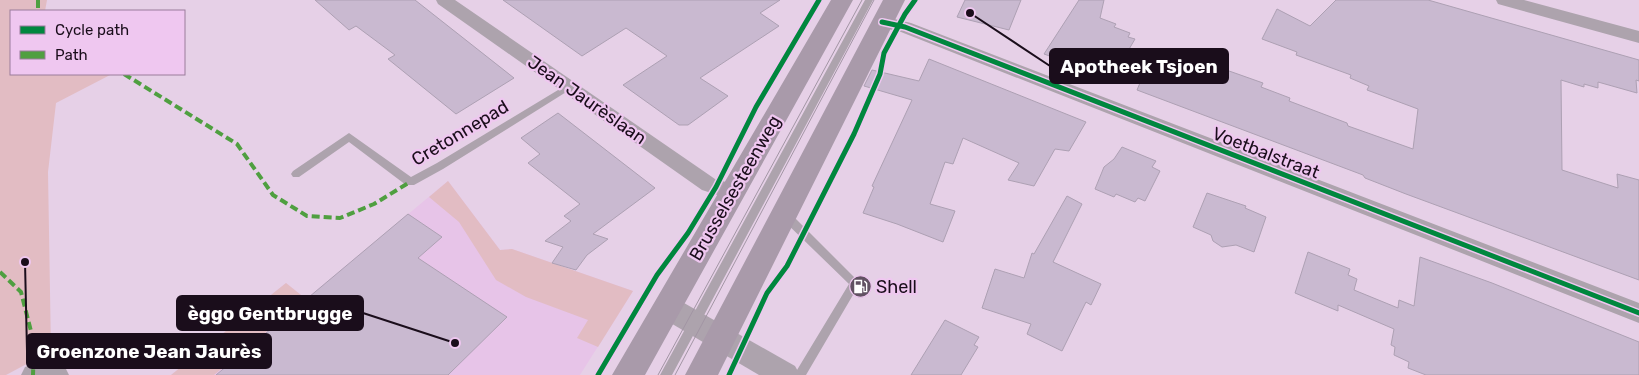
<svg xmlns="http://www.w3.org/2000/svg" width="1639" height="375" font-family="Rubik,sans-serif">
  <style>
    .built { fill: #e7c4e8 }
    .green { fill: #e2bcc3 }
    .building { fill: #c9b9d0; stroke: #ada0b3 }
    .lines { fill: none; stroke-linecap: round; stroke-linejoin: round }
    .service { fill: #ada3ad; fill-rule: evenodd }
    .minor { fill: #ada3ad; fill-rule: evenodd }
    .tertiary { fill: #ada3ad; fill-rule: evenodd }
    .primary { fill: #a99aaa; fill-rule: evenodd }
    .tram { stroke: #a295a4; stroke-width: 1 }
    .quiet { stroke: #4f9f40; stroke-width: 4; stroke-dasharray: 8 4; stroke-linecap: butt }
    .cycleway-casing { stroke: #efc7f0; stroke-width: 8 }
    .cycleway { stroke: #00873e; stroke-width: 5 }
    .labels { text-anchor: middle; stroke-width: 4.5; stroke-linejoin: round; paint-order: stroke }
    .street-label { font-size: 18px; fill: #1a0d1b; stroke: #efc7f0 }
    .poi-label { font-size: 18px; fill: #1a0d1b; stroke: #efc7f0; text-anchor: start }
    .leader { fill: none; stroke: #1a0d1b; stroke-width: 2 }
    .callout-dot { fill: #1a0d1b; stroke: #efc7f0; stroke-width: 2 }
    .callout { fill: #1a0d1b; stroke: #1a0d1b; stroke-width: 2 }
    .callout-label { font-size: 19px; text-anchor: middle; font-weight: bold; fill: #fff }
  </style>
  <rect width="100%" height="100%" fill="#e6d0e7"/>
  <path class="built" d="M 448,181 L 500,250 L 512,249 L 633,291 L 580,375 L 171,375 L 286,283 L 306,299 Z"/>
  <path class="green" d="M 0,0 L 47,0 L 45,11 L 11,11 L 11,74 L 112,74 L 56,103 L 48,172 L 51,351 L 6,375 L 0,375 Z
    M 448,181 L 500,250 L 512,249 L 633,291 L 598,347 L 577,338 L 588,320 L 526,297 L 496,280 L 459,222 L 429,197 Z
    M 286,283 L 306,299 L 214,375 L 171,375 Z"/>
  <path class="building" d="M 315,0 L 415,0 L 514,78 L 456,114 L 388,59 L 395,55 L 356,26 L 349,30 Z
    M 503,0 L 780,0 L 760,13 L 779,26 L 700,78 L 728,96 L 688,125 L 679,125 L 623,85 L 667,56 L 626,28 L 582,56 Z
    M 965,0 L 1021,0 L 1009,30 L 957,17 Z
    M 1079,0 L 1104,0 L 1100,18 L 1116,24 L 1114,27 L 1130,33 L 1128,37 L 1135,39 L 1111,80 L 1060,62 L 1058,59 L 1044,54 Z
    M 1336,0 L 1428,0 L 1639,60 L 1639,81 L 1636,80 L 1637,93 L 1598,82 L 1598,88 L 1584,84 L 1584,87 L 1561,80 L 1562,170 L 1618,188 L 1617,174 L 1639,180 L 1639,280 L 1406,194 L 1365,178 L 1363,175 L 1137,90 L 1153,52 L 1212,72 L 1215,66 L 1263,83 L 1261,87 L 1290,98 L 1289,101 L 1347,123 L 1348,126 L 1413,149 L 1418,109 L 1367,90 L 1369,86 L 1350,78 L 1351,75 L 1296,55 L 1297,52 L 1262,39 L 1277,9 L 1310,26 Z
    M 929,59 L 1086,122 L 1069,151 L 1055,149 L 1034,186 L 1008,180 L 1019,163 L 963,138 L 953,164 L 945,162 L 930,204 L 955,211 L 943,242 L 897,224 L 863,213 L 874,187 L 872,186 L 912,100 L 864,86 L 872,70 L 919,81 Z
    M 558,113 L 655,188 L 593,234 L 608,239 L 587,255 L 576,270 L 552,263 L 563,247 L 545,241 L 571,221 L 564,216 L 580,204 L 528,163 L 540,154 L 521,138 Z
    M 1122,147 L 1156,161 L 1152,167 L 1160,171 L 1145,201 L 1138,198 L 1135,202 L 1116,194 L 1114,197 L 1095,189 L 1104,167 L 1114,159 Z
    M 1207,193 L 1246,206 L 1245,208 L 1266,217 L 1254,252 L 1236,245 L 1222,247 L 1213,241 L 1211,235 L 1193,227 Z
    M 1067,196 L 1082,204 L 1053,262 L 1101,284 L 1091,305 L 1086,302 L 1062,351 L 1027,334 L 1031,324 L 982,308 L 995,269 L 1024,278 L 1032,253 L 1034,254 Z
    M 408,214 L 442,237 L 418,258 L 507,317 L 448,375 L 216,375 Z
    M 1308,252 L 1350,269 L 1348,275 L 1357,279 L 1354,290 L 1398,308 L 1399,300 L 1414,306 L 1420,257 L 1492,283 L 1639,342 L 1639,375 L 1426,375 L 1408,368 L 1409,362 L 1394,355 L 1395,347 L 1391,345 L 1394,329 L 1338,305 L 1338,311 L 1295,293 Z
    M 945,320 L 979,337 L 974,345 L 978,347 L 961,375 L 911,375 Z"/>
  <g class="lines">
    <path class="service" d="M 865,0 L 873,0 L 672,375 L 660,375 Z
      M 568,84 L 571,85 L 573,87 L 571,89 L 443,169 L 414,185 L 406,185 L 349,142 L 299,177 L 293,177 L 291,174 L 293,171 L 349,133 L 411,177 L 437,163 Z
      M 785,211 L 789,212 L 860,283 L 806,375 L 794,375 L 849,284 L 781,218 L 780,215 L 781,212 Z"/>
    <path class="minor" d="M 436,0 L 455,0 L 715,179 L 740,186 L 743,192 L 740,198 L 733,200 L 702,190 L 438,4 Z
      M 1496,0 L 1524,0 L 1639,31 L 1639,43 L 1498,4 Z
      M 882,16 L 911,23 L 1639,303 L 1639,323 L 901,32 L 876,26 L 874,22 L 876,18 Z
      M 33,364 L 57,364 L 65,367 L 69,375 L 21,375 L 25,367 Z"/>
    <path class="tertiary" d="M 667,295 L 677,299 L 795,366 L 800,375 L 759,375 L 657,315 L 653,307 L 657,299 Z"/>
    <path class="primary" d="M 831,0 L 853,0 L 645,375 L 612,375 Z
      M 883,0 L 905,0 L 718,375 L 685,375 Z"/>
    <path class="tram" d="M 658,375 L 862,0
      M 675,375 L 874,0"/>
    <path class="quiet" d="M 38,0 L 38,11
      M 124,74 L 237,144 L 273,195 L 307,216 L 340,218 L 374,204 L 410,182
      M 0,272 L 21,292 L 34,343 L 33,375"/>
    <defs>
      <path id="cycleway" d="M 882,22 L 905,27 L 1639,313
        M 598,375 L 657,275 L 688,233 L 716,187 L 756,107 L 819,0
        M 729,375 L 767,293 L 787,266 L 854,134 L 880,74 L 884,53 L 905,14 L 915,0"/>
    </defs>
    <use href="#cycleway" class="cycleway-casing"/>
    <use href="#cycleway" class="cycleway"/>
  </g>
  <defs>
    <symbol id="fuel-disc" viewBox="-11 -11 22 22"><circle r="9.5" fill="#615162" stroke="#efc7f0"/><path d="M-5.5-6h7V0h2V4h1.3V-2.5L3-4.5l.8-.8L6-3V5H2.5V1h-1V6h-7ZM-4.2-4.7v3.2H.2V-4.7Z" fill="#fff"/></symbol>
  </defs>
  <g fill-rule="evenodd">
    <use href="#fuel-disc" x="848" y="274" width="25" height="25"/>
  </g>
  <g class="labels">
    <g class="street-label">
      <text transform="translate(587 100) rotate(35)" y="6">Jean Jaurèslaan</text>
      <text transform="translate(460 133) rotate(-31)" y="6">Cretonnepad</text>
      <text transform="translate(1266 153) rotate(21)" y="6">Voetbalstraat</text>
      <text transform="translate(735 188) rotate(-60)" y="6">Brusselsesteenweg</text>
    </g>
    <g class="poi-label">
      <text x="876" y="293">Shell</text>
    </g>
  </g>
  <path class="leader" d="M970 13L1050 66M455 343L363 313M25 262L27 351"/>
  <g class="callout-dot">
    <circle cx="970" cy="13" r="5"/>
    <circle cx="455" cy="343" r="5"/>
    <circle cx="25" cy="262" r="5"/>
  </g>
  <g class="callout">
    <rect x="1050" y="49" width="178" height="34" rx="5"/>
    <rect x="177" y="296" width="186" height="34" rx="5"/>
    <rect x="27" y="334" width="244" height="34" rx="5"/>
  </g>
  <g class="callout-label">
    <text x="1139" y="73">Apotheek Tsjoen</text>
    <text x="270" y="320">èggo Gentbrugge</text>
    <text x="149" y="358">Groenzone Jean Jaurès</text>
  </g>
  <rect x="10" y="10" width="175" height="65" fill="#efc7f0" stroke="#9a7d9b"/>
  <rect x="20" y="26" width="25" height="8" fill="#00873e" stroke="#9a7d9b"/>
  <text x="55" y="35" font-size="15" fill="#1a0d1b">Cycle path</text>
  <rect x="20" y="51" width="25" height="8" fill="#4f9f40" stroke="#9a7d9b"/>
  <text x="55" y="60" font-size="15" fill="#1a0d1b">Path</text>
</svg>
